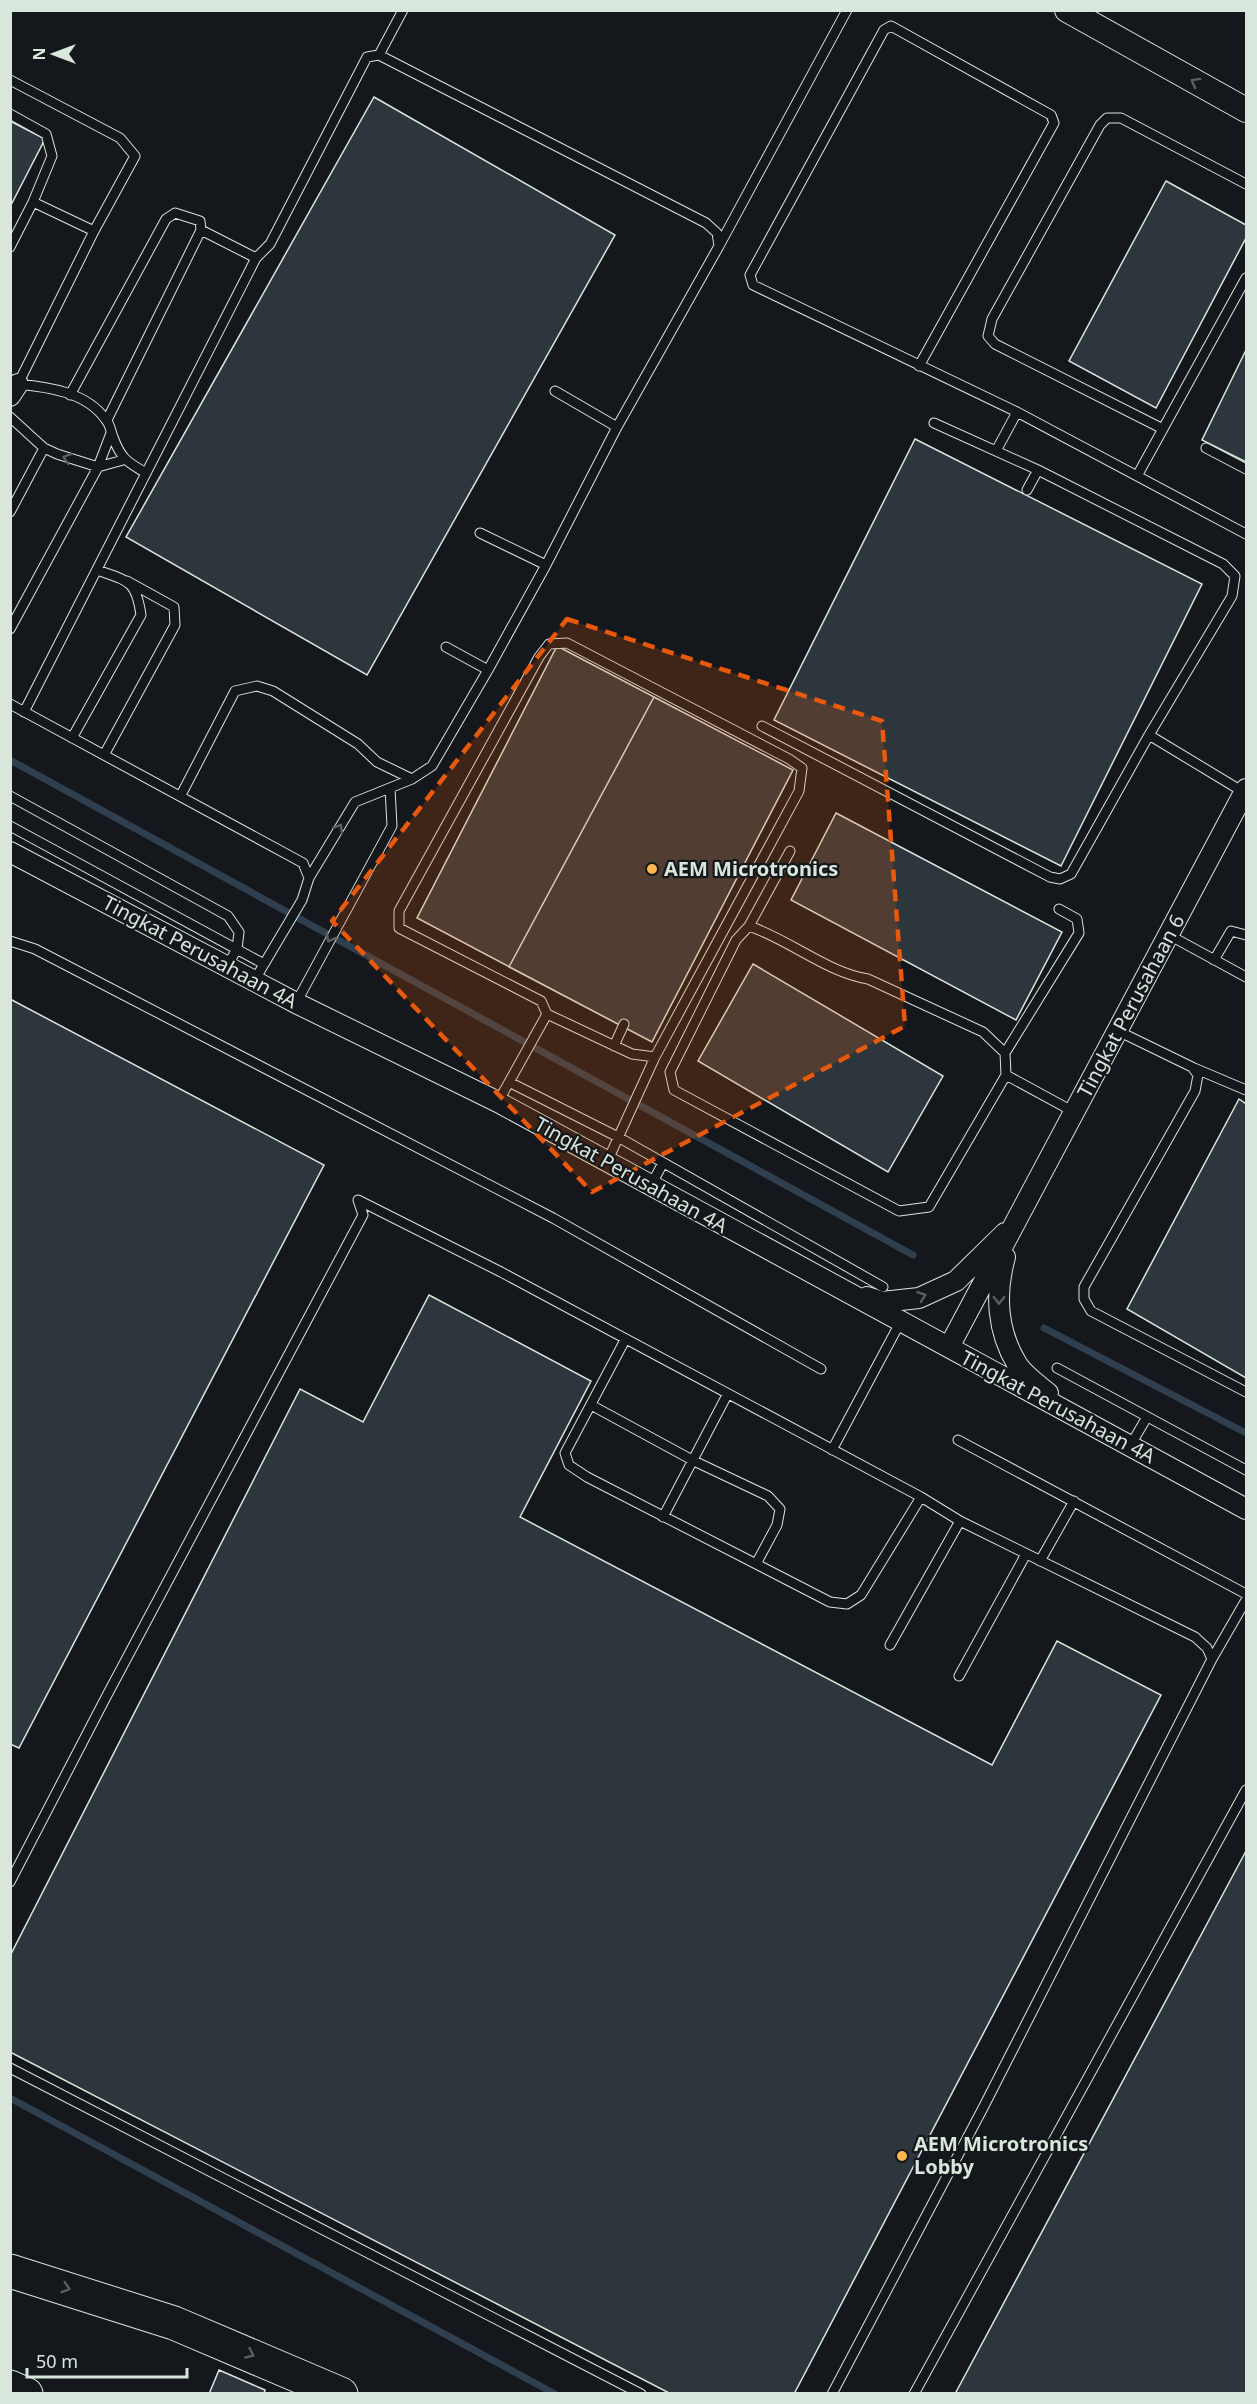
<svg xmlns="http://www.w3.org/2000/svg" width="1257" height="2404" font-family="'Noto Sans',sans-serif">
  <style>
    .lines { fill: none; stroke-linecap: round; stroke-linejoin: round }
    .stream { stroke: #2f3f4d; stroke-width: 7 }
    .building { fill: #2c363c; stroke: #d8e6dc; stroke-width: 1.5 }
    .service-casing { stroke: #d8e6dc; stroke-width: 11 }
    .minor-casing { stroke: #d8e6dc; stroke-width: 22 }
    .tertiary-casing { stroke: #d8e6dc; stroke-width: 26 }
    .motorway-casing { stroke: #d8e6dc; stroke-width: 35 }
    .service { stroke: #14181c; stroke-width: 9 }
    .minor { stroke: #14181c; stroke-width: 20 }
    .tertiary { stroke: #14181c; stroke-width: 24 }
    .motorway { stroke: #14181c; stroke-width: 33 }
    .oneway { stroke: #59605f }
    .marked { fill: #e8590c; fill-opacity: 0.2; stroke: #e8590c; stroke-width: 4.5; stroke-dasharray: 12 8; stroke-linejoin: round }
    .poi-dot { fill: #ffb74d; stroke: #14181c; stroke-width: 2 }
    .labels { text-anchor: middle; stroke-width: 4.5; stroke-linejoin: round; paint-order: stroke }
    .poi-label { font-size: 20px; font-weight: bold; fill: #d8e6dc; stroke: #14181c; text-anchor: start }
    .street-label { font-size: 20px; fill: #d8e6dc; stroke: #14181c }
  </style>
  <rect width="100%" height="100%" fill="#14181c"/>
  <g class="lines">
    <path class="stream" d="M 10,760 L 913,1255
      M 1044,1328 L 1246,1433
      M 10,2098 L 555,2394"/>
  </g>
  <path class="building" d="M 374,97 L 615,235 L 367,675 L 126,537 Z
    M 10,121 L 45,139 L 10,207 Z
    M 1166,181 L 1246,225 L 1246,238 L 1156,408 L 1069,361 Z
    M 1246,350 L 1246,462 L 1202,440 Z
    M 915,439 L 1202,584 L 1061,866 L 774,720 Z
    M 557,646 L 793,770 L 652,1042 L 417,918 Z
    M 654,697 L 793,770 L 652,1042 L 509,967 Z
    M 836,813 L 1062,932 L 1016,1020 L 791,900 Z
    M 753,964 L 943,1076 L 888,1172 L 698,1061 Z
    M 10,999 L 324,1165 L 19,1748 L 10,1744 Z
    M 1239,1099 L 1246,1104 L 1246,1378 L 1127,1309 Z
    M 429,1295 L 591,1381 L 520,1517 L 992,1765 L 1057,1641 L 1161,1695 L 794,2394 L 671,2394 L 10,2052 L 10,1956 L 300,1389 L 363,1422 Z
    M 1246,1851 L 1246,2394 L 955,2394 Z
    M 219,2370 L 265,2390 L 264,2394 L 209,2394 Z"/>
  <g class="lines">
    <defs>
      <path id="service" d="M 379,55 L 403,10
        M 10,80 L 120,138 L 135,156 L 94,231 L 18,384 C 48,387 87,392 106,420 C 110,424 111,432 113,437 C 121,459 127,462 146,473
        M 10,114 L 46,134 L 52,156 L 33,202 L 10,247
        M 33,202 L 94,231
        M 201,230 L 256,258 L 270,244 L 367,57 L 379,55 L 706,223 L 717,233 L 719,246 L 617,427 L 546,565 L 488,670 L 432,766 L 412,779 L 355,802 L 309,878 L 302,900 L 254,981
        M 719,246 L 847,10
        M 919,366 L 1054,123 L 1051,115 L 891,26 L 884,30 L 750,275 L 753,285 L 1017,412 L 1246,534
        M 555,391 L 617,427
        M 70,395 L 166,219 L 175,213 L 200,221 L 201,230 L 107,420
        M 10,417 L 44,448 L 57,454 L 98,467 L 123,460
        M 934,423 L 1038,470 L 1223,564 L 1235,576 L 1232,596 L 1149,735
        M 1163,429 L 995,344 L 988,336 L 992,319 L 1100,125 L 1107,118 L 1121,118 L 1246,184
        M 1206,448 L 1246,469
        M 996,451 L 1017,412
        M 1137,476 L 1246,278
        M 1027,490 L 1038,470
        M 10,512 L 44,448
        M 480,533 L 546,565
        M 10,629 L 98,467 L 111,433
        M 446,647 L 488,670
        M 10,704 L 303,863 L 309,878
        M 24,712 L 256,258
        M 762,726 L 1050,877 L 1060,879 L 1071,874 L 1149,735 L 1245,793
        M 72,738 L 141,615 C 136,580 128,581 97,570
        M 104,755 L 175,625 L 174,607 L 127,581
        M 181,795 L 235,691 L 257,686 L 273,691 L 358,744 L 377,762 L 412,779
        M 10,796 L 228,916 L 239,932 L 237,949 L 227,966
        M 10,826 L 264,964
        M 749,926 L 790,851
        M 1169,935 L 1246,977
        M 10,941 L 35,949 L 553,1218 L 821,1369
        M 1214,960 L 1231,931 L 1246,935
        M 296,1003 L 392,826 L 390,788
        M 1118,1031 L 1192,1067 L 1198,1075 L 1195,1091 L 1084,1287 L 1084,1299 L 1091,1311 L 1246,1392
        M 614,1046 L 624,1024
        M 1005,1053 L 1079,933 L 1077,919 L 1059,909
        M 1194,1068 L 1246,1090
        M 1006,1075 L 929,1207 L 899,1211 L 674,1090 L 670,1072 L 736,940 L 749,926 C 790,940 826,972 868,979 L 983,1032 L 1005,1053 L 1006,1075 L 1074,1112
        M 509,1082 L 618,1137 L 883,1287
        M 498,1102 L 547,1014
        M 607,1162 L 655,1057 L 799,791 L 802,768 L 789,759 L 567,643 L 549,644 L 539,657 L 399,911 L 399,928 L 541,1001 L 547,1014 L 632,1054 L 655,1057
        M 651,1185 L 663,1163
        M 358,1200 L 501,1272 L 921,1497 L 960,1521 L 1195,1637 L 1207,1648 L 1212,1659 L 983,2108 L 832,2394
        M 625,1340 L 565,1453 L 569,1465 L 587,1477 L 830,1602 L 847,1604 L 861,1595 L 921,1497
        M 1057,1368 L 1246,1470
        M 591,1405 L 694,1461 L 768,1496 L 780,1509 L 777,1525 L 756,1564
        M 958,1440 L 1246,1594
        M 1130,1446 L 1147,1417
        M 832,1450 L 901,1321
        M 663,1517 L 727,1395
        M 1040,1561 L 1074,1501
        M 890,1645 L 960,1521
        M 1212,1659 L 1246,1600
        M 959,1676 L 1026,1554
        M 10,1882 L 105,1699 L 363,1215 L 358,1200
        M 10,2068 L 641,2394
        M 914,2394 L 1246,1790"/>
      <path id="minor" d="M 10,396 L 18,384
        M 10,852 L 296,1003 L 498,1102 L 1246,1509
        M 1005,1257 C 995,1293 997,1331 1017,1364 C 1024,1375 1038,1385 1048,1393
        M 867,1297 L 882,1302 L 919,1298 L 956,1281 L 1005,1233
        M 949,1347 L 1246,789"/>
      <path id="tertiary" d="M 1067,10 L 1246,110"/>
      <path id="motorway" d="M 10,2271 L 174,2323 L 341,2394
        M 10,2387 L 26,2394"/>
    </defs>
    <use href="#service" class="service-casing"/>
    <use href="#minor" class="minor-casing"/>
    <use href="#tertiary" class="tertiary-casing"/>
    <use href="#motorway" class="motorway-casing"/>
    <use href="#service" class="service"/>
    <use href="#minor" class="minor"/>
    <use href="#tertiary" class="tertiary"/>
    <use href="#motorway" class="motorway"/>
  </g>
  <defs><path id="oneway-chevron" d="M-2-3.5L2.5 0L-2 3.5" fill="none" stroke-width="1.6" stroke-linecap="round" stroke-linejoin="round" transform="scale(1.5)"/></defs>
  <g class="oneway">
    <use href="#oneway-chevron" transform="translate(1195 82) rotate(-151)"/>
    <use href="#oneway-chevron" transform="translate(67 458) rotate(-162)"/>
    <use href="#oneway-chevron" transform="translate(339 828) rotate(-59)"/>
    <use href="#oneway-chevron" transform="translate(330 938) rotate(119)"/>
    <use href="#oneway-chevron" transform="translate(922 1296) rotate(-19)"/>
    <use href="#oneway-chevron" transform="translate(999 1300) rotate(90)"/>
    <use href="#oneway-chevron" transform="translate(66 2288) rotate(17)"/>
    <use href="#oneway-chevron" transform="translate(250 2354) rotate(24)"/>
  </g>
  <path class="marked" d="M 567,619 L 882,721 L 905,1026 L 592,1192 L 332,921 Z"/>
  <g class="poi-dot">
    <circle cx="652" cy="869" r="6"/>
    <circle cx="902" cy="2156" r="6"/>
  </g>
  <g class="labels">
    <g class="poi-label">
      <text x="664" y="876">AEM Microtronics</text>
      <text x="914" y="2151">AEM Microtronics<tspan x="914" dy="23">Lobby</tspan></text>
    </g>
    <g class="street-label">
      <text transform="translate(200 952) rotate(28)" y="7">Tingkat Perusahaan 4A</text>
      <text transform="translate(1131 1006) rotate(-62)" y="7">Tingkat Perusahaan 6</text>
      <text transform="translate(631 1175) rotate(29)" y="7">Tingkat Perusahaan 4A</text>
      <text transform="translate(1058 1407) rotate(28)" y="7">Tingkat Perusahaan 4A</text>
    </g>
  </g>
  <rect width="1257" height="2404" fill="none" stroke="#d8e6dc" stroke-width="24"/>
  <g transform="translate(54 54) rotate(270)" stroke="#14181c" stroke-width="4.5" paint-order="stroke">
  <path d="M0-4.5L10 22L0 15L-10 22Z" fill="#d8e6dc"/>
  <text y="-9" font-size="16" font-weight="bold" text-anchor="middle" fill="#d8e6dc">N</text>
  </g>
  <path d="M27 2368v9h160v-9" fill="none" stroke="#d8e6dc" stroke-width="3"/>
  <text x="36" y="2368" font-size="18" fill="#d8e6dc" stroke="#14181c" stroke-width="4.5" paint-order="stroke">50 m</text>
</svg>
